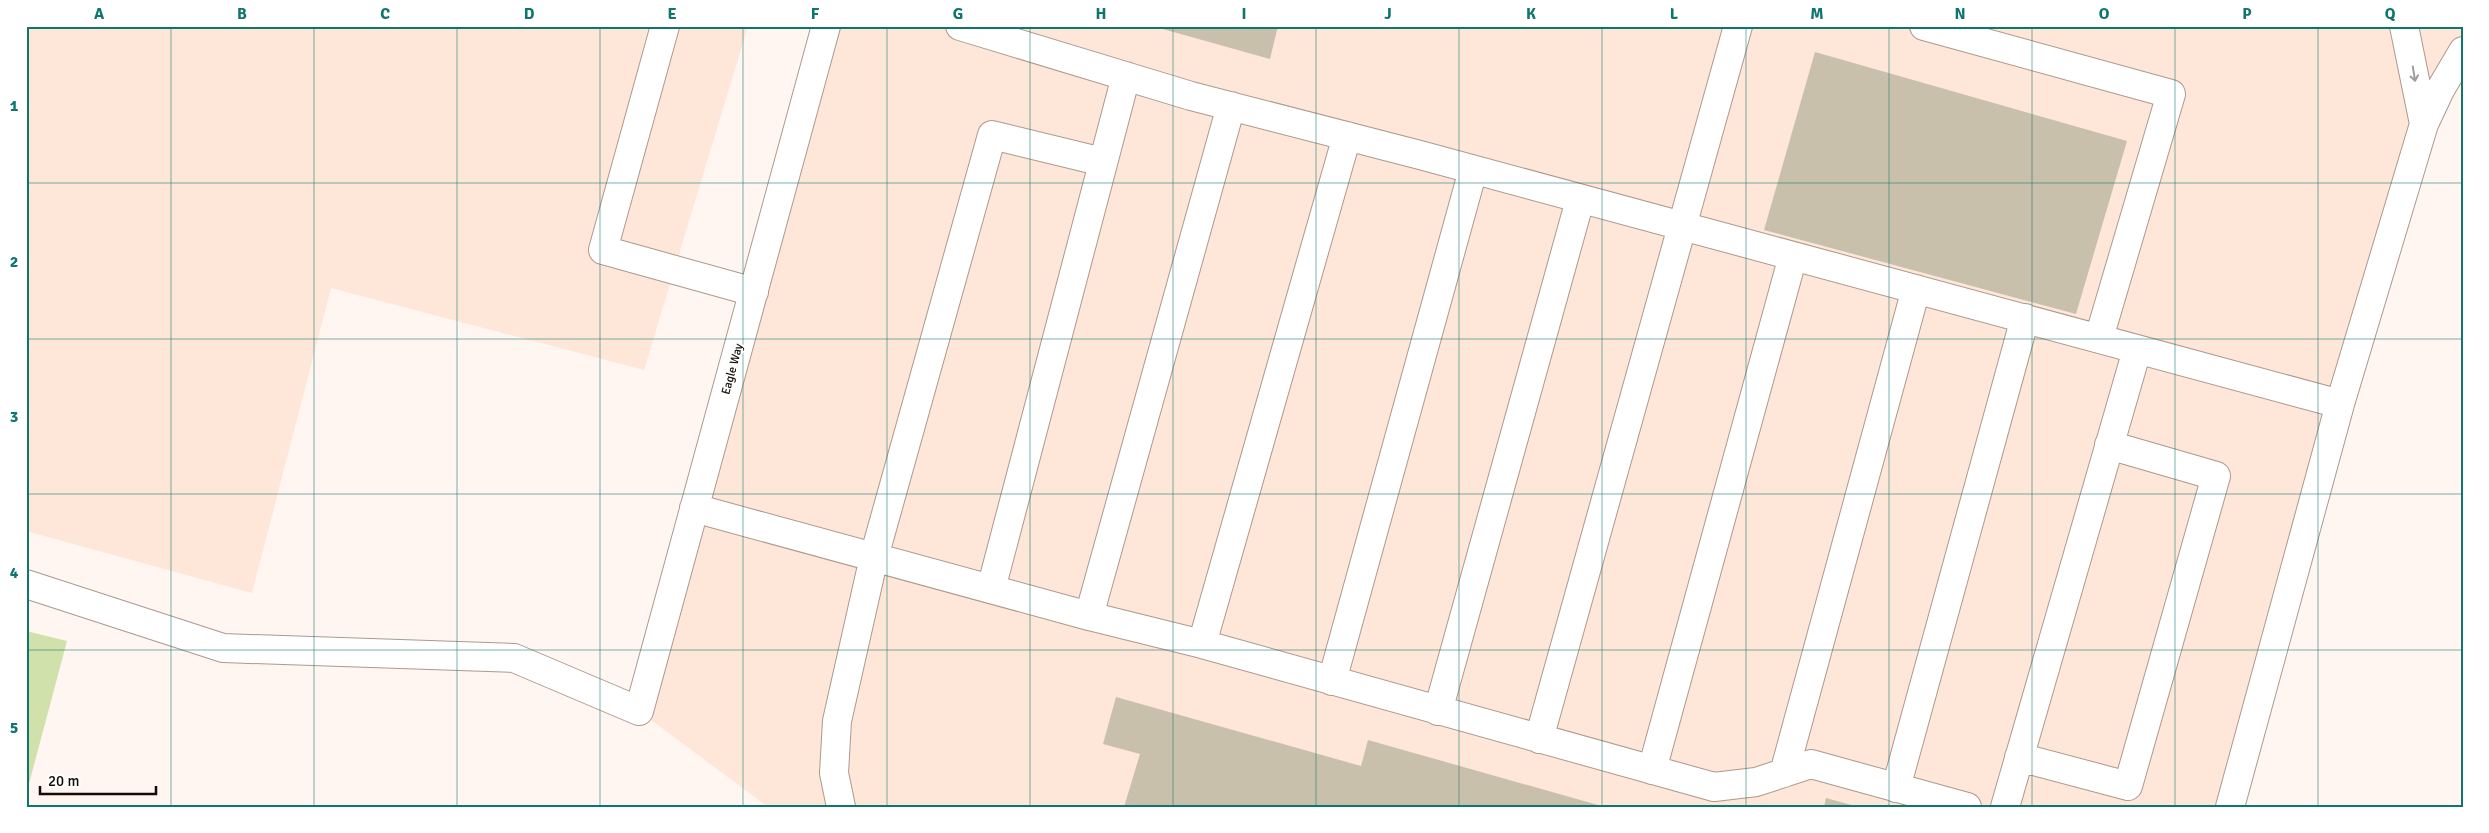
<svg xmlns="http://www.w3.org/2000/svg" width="2489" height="833" font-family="Signika,sans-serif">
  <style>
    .built { fill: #fee6d8 }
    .green { fill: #d1e1ab }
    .building { fill: #c9c0ac }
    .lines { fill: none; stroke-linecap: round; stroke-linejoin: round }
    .minor-casing { stroke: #ad998d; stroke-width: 30 }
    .minor { stroke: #fff; stroke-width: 28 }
    .oneway { stroke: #a09d9c }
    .grid { fill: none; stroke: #0f766e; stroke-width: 1; stroke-opacity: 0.55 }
    .labels { text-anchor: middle; stroke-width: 4; stroke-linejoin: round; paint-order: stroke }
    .street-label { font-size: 12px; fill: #120b07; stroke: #fff }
    .neatline { fill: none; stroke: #0f766e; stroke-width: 2 }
    .grid-label { font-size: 16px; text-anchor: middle; font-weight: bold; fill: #0f766e }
  </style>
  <rect width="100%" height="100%" fill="#fff6f1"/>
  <path class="built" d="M 26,26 L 748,26 L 644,370 L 331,288 L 252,593 L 26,531 Z
    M 826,26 L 2463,26 L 2463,44 L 2227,807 L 768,807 L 639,711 Z"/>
  <path class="green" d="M 26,631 L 67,641 L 26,795 Z"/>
  <path class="building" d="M 1152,26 L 1278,26 L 1270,59 Z
    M 1815,52 L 2127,141 L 2076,314 L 1764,230 Z
    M 1116,697 L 1361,766 L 1368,740 L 1605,807 L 1124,807 L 1140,754 L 1103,744 Z
    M 1826,798 L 1855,806 L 1855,807 L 1824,807 Z"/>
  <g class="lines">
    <defs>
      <path id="minor" d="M 665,26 L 603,250 L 754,292
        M 960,26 L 1191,96 L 1420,155 L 2340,404 L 2230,807
        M 1924,26 L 2171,94 L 2099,338
        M 2404,26 L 2424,124 L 2440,90 L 2463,51
        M 2340,404 L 2424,124
        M 694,508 L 1089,616 L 1202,644 L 1714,787 L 1756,782 L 1811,764 L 1967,807
        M 26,584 L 223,648 L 514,658 L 639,711 L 826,26
        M 991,589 L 1126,76
        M 1089,616 L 1231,106
        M 1202,644 L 1347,136
        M 1332,681 L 1473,170
        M 1438,711 L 1580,200
        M 1539,739 L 1738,26
        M 2019,757 L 2128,786 L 2216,476 L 2109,445
        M 1652,770 L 1793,256
        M 1784,773 L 1916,289
        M 1896,788 L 2025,318
        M 841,807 L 834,773 L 837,721 L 874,557 L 992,135 L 1103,162
        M 2005,807 L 2137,350"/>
    </defs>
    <use href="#minor" class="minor-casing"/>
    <use href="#minor" class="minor"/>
  </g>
  <defs><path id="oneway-shaft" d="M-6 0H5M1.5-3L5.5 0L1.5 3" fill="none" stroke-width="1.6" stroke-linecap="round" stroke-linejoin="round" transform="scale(1.25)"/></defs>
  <use class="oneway" href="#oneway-shaft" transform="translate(2414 74) rotate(81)"/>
  <path class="grid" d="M 171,26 L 171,807M 314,26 L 314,807M 457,26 L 457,807M 600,26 L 600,807M 743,26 L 743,807M 887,26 L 887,807M 1030,26 L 1030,807M 1173,26 L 1173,807M 1316,26 L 1316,807M 1459,26 L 1459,807M 1602,26 L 1602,807M 1746,26 L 1746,807M 1889,26 L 1889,807M 2032,26 L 2032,807M 2175,26 L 2175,807M 2318,26 L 2318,807M 26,183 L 2463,183M 26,339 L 2463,339M 26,494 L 2463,494M 26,650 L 2463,650"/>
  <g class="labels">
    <g class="street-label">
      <text transform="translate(732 369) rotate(-75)" y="4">Eagle Way</text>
    </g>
  </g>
  <rect width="2489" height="833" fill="none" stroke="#ffffff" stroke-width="55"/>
  <path d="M40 786v8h116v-8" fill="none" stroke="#120b07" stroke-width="2.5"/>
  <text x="48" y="786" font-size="15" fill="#120b07" stroke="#ffffff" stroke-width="4" paint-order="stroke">20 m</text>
  <rect x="28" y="28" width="2434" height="778" class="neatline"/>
  <g class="grid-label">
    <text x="99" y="19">A</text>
    <text x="242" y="19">B</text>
    <text x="385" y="19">C</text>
    <text x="529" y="19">D</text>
    <text x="672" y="19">E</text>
    <text x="815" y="19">F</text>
    <text x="958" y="19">G</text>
    <text x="1101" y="19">H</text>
    <text x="1244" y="19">I</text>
    <text x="1388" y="19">J</text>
    <text x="1531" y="19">K</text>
    <text x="1674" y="19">L</text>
    <text x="1817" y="19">M</text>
    <text x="1960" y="19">N</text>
    <text x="2104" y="19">O</text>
    <text x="2247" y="19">P</text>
    <text x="2390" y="19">Q</text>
    <text x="14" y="111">1</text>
    <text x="14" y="267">2</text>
    <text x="14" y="422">3</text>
    <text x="14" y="578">4</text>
    <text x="14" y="733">5</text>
  </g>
</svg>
